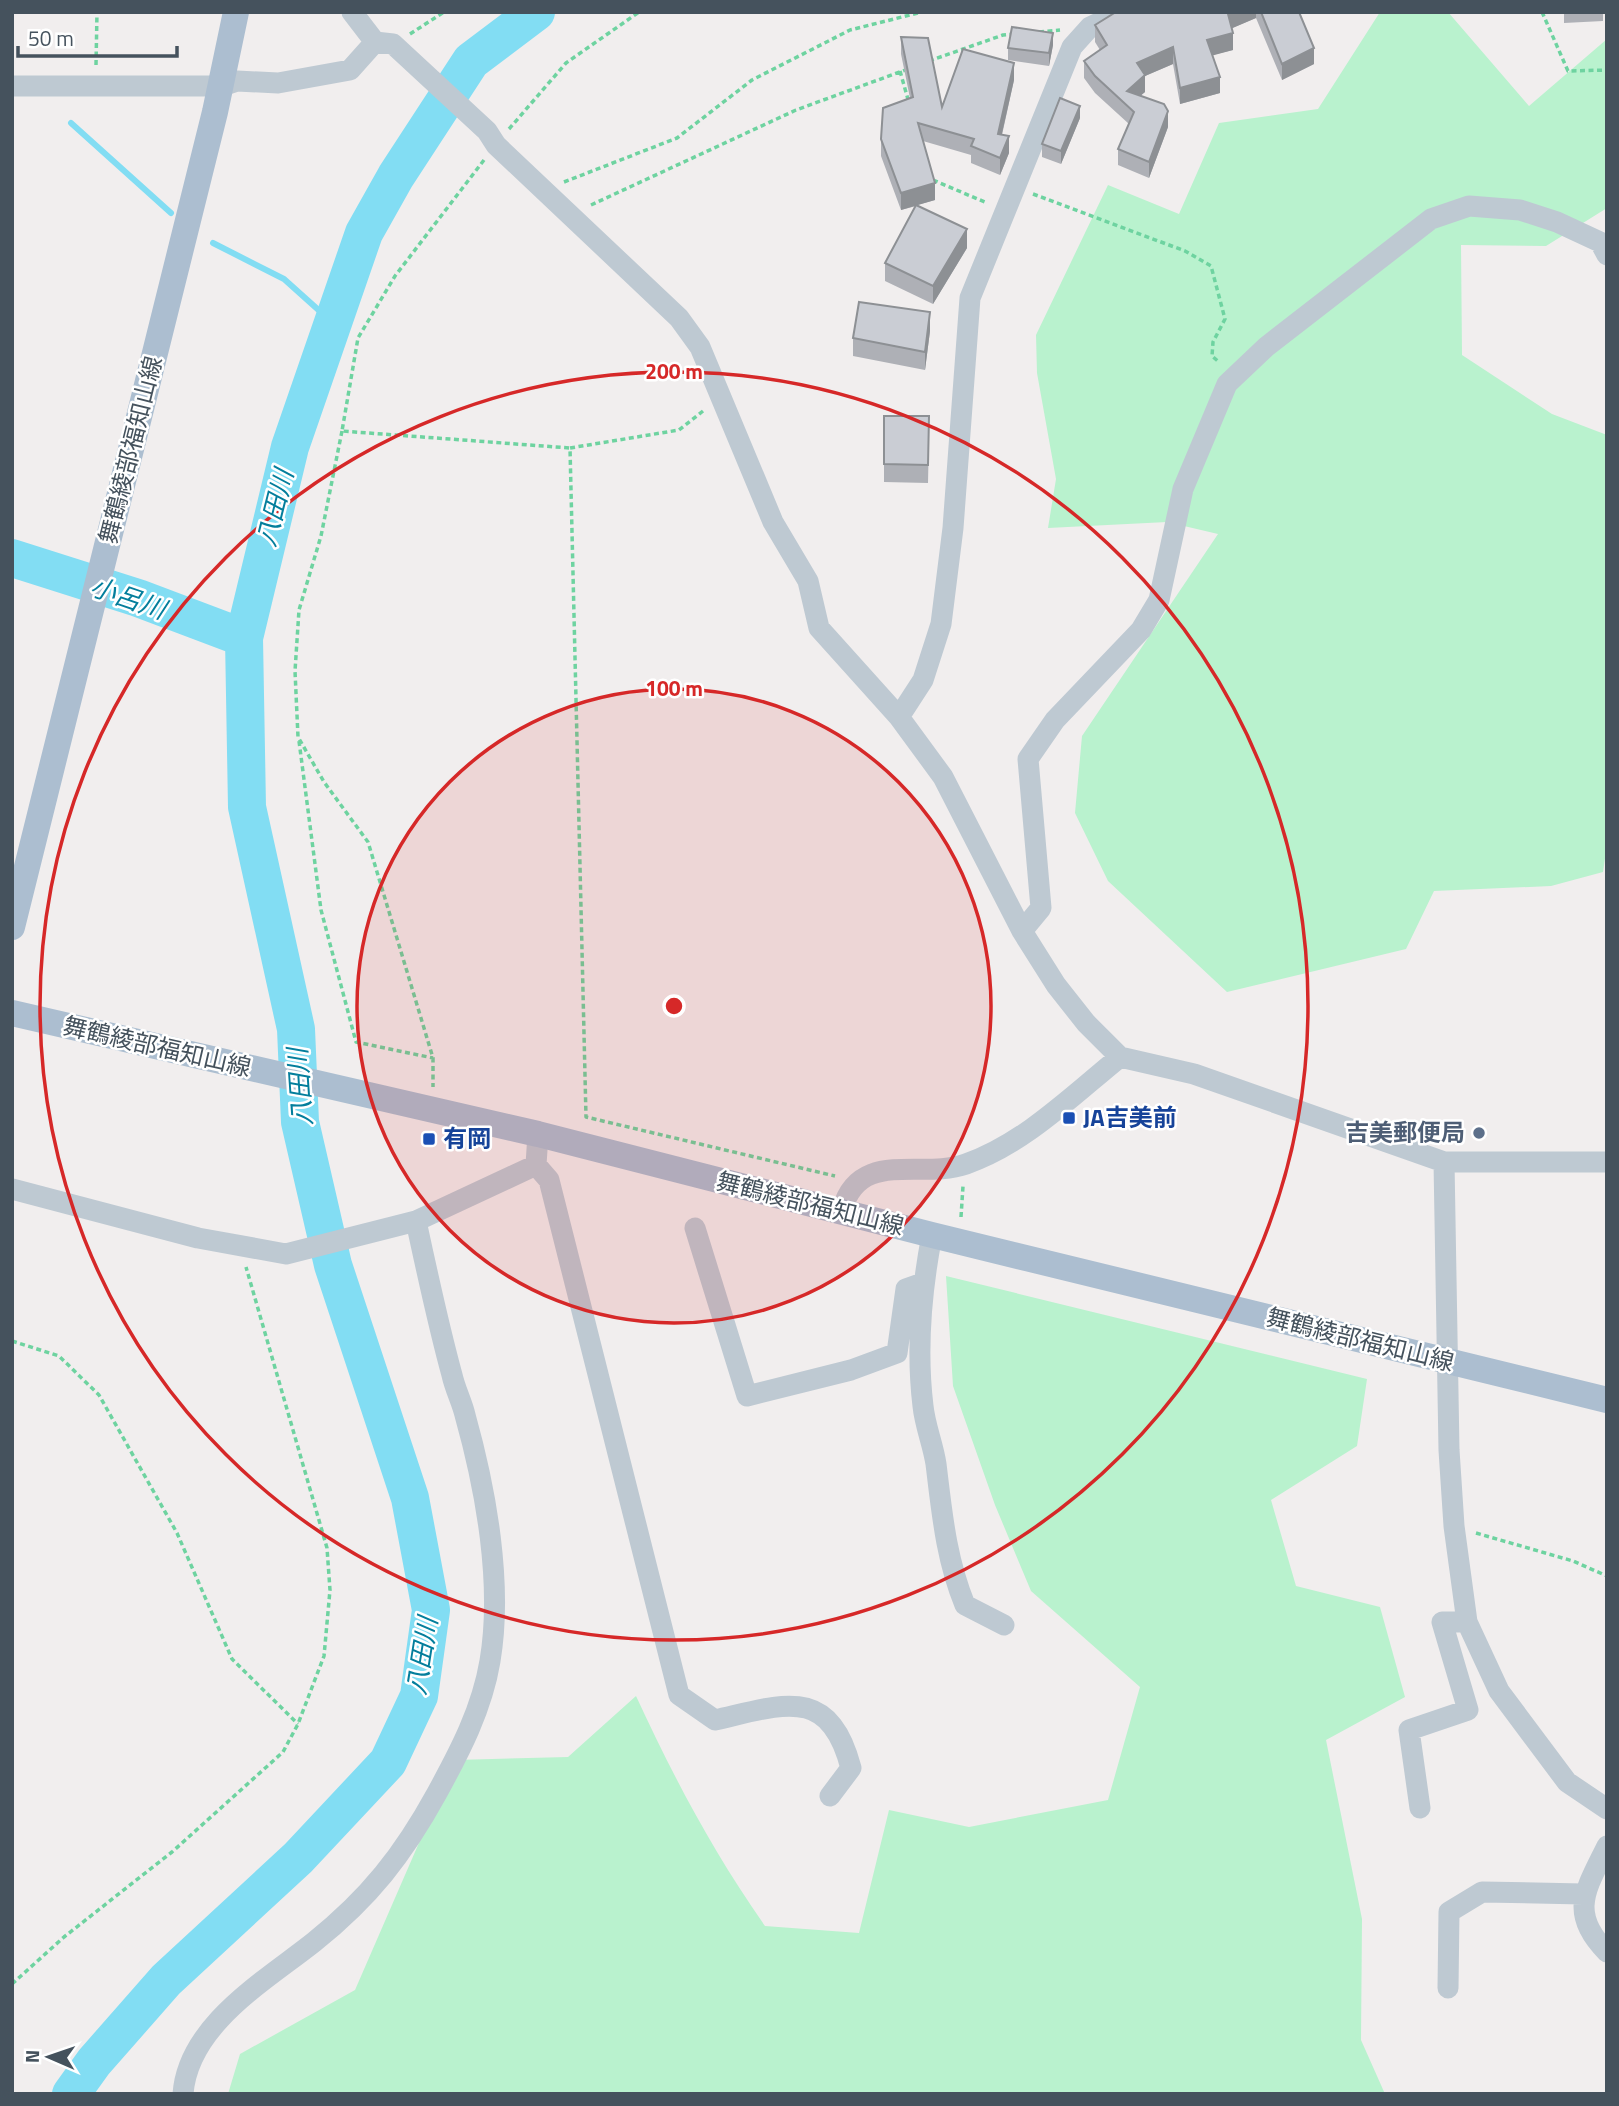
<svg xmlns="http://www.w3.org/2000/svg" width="1619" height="2106" font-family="'Titillium Web','Noto Sans JP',sans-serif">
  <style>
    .green { fill: #b9f2ce }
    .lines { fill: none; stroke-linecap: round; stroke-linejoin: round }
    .stream { stroke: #82ddf3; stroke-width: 6 }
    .river { stroke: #82ddf3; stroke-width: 38 }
    .path { stroke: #6ed3a0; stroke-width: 3.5; stroke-dasharray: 5 3.5; stroke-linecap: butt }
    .minor { stroke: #bec9d2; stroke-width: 21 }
    .major { stroke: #acbed0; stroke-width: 26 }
    .wall { fill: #aeb0b6 }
    .shaded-wall { fill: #8d9094 }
    .building { fill: #cacdd4; stroke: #8d9094; stroke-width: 2 }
    .ring { fill: none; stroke: #d62828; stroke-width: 3.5 }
    .transit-dot { fill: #1a4fb4; stroke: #fff; stroke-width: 2.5 }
    .service-dot { fill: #5c6f8a; stroke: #fff; stroke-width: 2.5 }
    .labels { text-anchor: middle; stroke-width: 5; stroke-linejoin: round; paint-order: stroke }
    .street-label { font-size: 24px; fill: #45525d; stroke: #fff }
    .transit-label { font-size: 24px; font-weight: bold; fill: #164399; stroke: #fff; text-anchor: start }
    .service-label { font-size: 24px; font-weight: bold; fill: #4e5e75; stroke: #fff; text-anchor: end }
    .water-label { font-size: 26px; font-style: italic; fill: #037e9c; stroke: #fff }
    .centre { fill: #d62828; stroke: #fff; stroke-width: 3.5 }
    .ring-label { font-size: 21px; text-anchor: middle; font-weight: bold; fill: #d62828; stroke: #fff; stroke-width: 5; stroke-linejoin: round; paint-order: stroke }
  </style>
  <rect width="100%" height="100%" fill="#f1eeee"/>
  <path class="green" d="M 1380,12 L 1448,12 L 1529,106 L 1607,39 L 1607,208 L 1546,246 L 1461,245 L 1462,355 L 1552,414 L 1607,435 L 1607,845 L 1603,872 L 1551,886 L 1434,891 L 1406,949 L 1227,992 L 1108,881 L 1075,813 L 1082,736 L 1218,534 L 1167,522 L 1048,528 L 1056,479 L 1037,373 L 1036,335 L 1108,185 L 1179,214 L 1219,123 L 1318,109 Z
    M 946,1276 L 1367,1379 L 1357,1446 L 1271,1500 L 1296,1586 L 1380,1607 L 1405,1697 L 1326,1740 L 1362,1919 L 1361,2040 L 1385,2094 L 228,2094 L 240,2054 L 355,1990 L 455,1760 L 568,1757 L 636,1696 C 675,1780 712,1850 765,1926 L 859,1933 L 889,1810 L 969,1827 L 1108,1800 L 1140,1687 L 1031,1591 L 995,1505 L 953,1386 Z"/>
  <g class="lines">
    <path class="stream" d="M 71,123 L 171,213
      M 213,243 L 284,279 L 333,323"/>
    <path class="river" d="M 12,558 L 138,598 L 244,638
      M 71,2094 L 94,2062 L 166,1980 L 298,1858 L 388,1762 L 419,1696 L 431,1610 L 410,1498 L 333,1265 L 300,1122 L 296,1029 L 247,807 L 244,638 L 290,447 L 364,233 L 396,176 L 471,61 L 536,12"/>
    <path class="path" d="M 1542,12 L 1568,71 L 1607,70
      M 1039,32 L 1060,30
      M 410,34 L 444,12
      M 929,61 L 1003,35 L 1014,34
      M 96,65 L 97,12
      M 900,71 L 909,103
      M 509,129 L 566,63 L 639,12
      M 484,160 L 395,276 L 358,338 L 342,431 L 570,448
      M 933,180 L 987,203
      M 564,182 L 677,138 L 752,80 L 850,30 L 922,12
      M 1033,194 L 1185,251 L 1211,266 L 1225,319 L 1213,342 L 1212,356 L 1219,362
      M 591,205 L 796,110 L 908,69
      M 703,411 L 679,430 L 570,448 L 586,1117 L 835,1176
      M 342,431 L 321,536 L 299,610 L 295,671 L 298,737 L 324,782 L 368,842 L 433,1058 L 433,1087
      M 299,741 L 321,910 L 356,1042 L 433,1058
      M 961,1217 L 963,1186
      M 12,1341 L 59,1356 L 99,1395 L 177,1533 L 232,1659 L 298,1724
      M 1476,1533 L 1573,1561 L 1607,1576
      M 12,1984 L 64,1937 L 172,1852 L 283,1752 L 298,1724 L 324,1656 L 330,1590 L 327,1548 L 246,1267"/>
    <path class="minor" d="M 352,12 L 375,42
      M 12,86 L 222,86 L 237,81 L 278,83 L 350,70 L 375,42 L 393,44 L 487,131 L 496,145 L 679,318 L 700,347 L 773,522 L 808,581 L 819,628 L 899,717 L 943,777 L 1022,931 L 1056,985 L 1086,1023 L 1120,1057 L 1194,1074 L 1444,1162 L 1607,1162
      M 899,717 L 923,680 L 941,624 L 953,528 L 970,298 L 1072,47 L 1090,27 L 1122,12
      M 1022,931 L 1041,908 L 1028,759 L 1055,720 L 1141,630 L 1159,600 L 1183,489 L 1227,384 L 1266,347 L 1431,219 L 1469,206 L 1520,210 L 1557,222 L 1600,242 L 1607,255
      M 1444,1162 L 1449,1450 L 1454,1526 L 1467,1622 L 1499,1691 L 1567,1782 L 1607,1809
      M 536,1165 L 549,1180 L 679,1695 L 715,1720 C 782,1705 829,1684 851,1768 L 830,1796
      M 12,1189 L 198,1238 L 286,1254 L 416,1221 L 536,1165 L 538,1134
      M 842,1210 C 859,1148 921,1180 966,1164 C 1024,1144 1073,1095 1120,1057
      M 695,1228 L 747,1396 L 851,1370 L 897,1353 L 906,1289 L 923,1283
      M 932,1235 C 921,1292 916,1348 923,1406 C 925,1426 933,1444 936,1464 C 942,1513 946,1559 965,1605 L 1004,1625
      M 1420,1808 L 1409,1730 L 1468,1710 L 1442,1622 L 1467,1622
      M 1607,1846 C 1586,1889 1568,1913 1607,1952
      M 1448,1988 L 1449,1912 L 1482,1892 L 1583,1894
      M 183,2094 C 188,2025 265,1981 314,1942 C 369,1898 403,1855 437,1793 C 460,1751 482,1709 490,1661 C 503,1584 486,1490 465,1415 C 462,1402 455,1389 452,1375 C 438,1324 427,1272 416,1221"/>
    <path class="major" d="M 12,927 L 215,112 L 236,12
      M 12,1013 L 538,1134 L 932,1235 L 1607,1400"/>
  </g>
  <path class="wall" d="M 1116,12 L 1299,12 L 1314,64 L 1282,80 L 1256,18 L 1232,28 L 1233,50 L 1212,55 L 1220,93 L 1180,104 L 1173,64 L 1145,76 L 1145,92 L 1140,96 L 1168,127 L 1149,178 L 1118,165 L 1118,149 L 1129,124 L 1095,93 L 1084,78 L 1084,61 L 1100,50 L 1095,42 L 1095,25 Z
    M 1564,12 L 1603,12 L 1603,21 L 1564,23 Z
    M 901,37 L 942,107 L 1014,80 L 1002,135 L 1009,153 L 1000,175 L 971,163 L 971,155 L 923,141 L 935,200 L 917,205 L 967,248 L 933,304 L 885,281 L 885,263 L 916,206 L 901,210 L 881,156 L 881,139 L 910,98 L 901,54 Z
    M 1053,45 L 1049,66 L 1008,60 L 1008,48 Z
    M 1080,118 L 1061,164 L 1042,157 L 1042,144 Z
    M 930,331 L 925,370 L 853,356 L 853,338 Z
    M 884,416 L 929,435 L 928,483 L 884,482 Z"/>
  <path class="shaded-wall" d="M 1231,12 L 1256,12 L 1256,18 L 1228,30 L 1228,14 Z
    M 1053,33 L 1053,45 L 1049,66 L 1049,53 Z
    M 1233,33 L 1233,50 L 1207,57 L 1207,40 Z
    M 1173,47 L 1173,64 L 1145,76 L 1145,92 L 1127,107 L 1127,91 L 1137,63 Z
    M 1314,48 L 1314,64 L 1282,80 L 1282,64 Z
    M 1014,63 L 1014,80 L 998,151 L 998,134 Z
    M 1220,77 L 1220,93 L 1180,104 L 1180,88 Z
    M 1080,106 L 1080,118 L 1061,164 L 1061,151 Z
    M 1168,111 L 1168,127 L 1149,178 L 1149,162 Z
    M 1009,136 L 1009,153 L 1000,175 L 1000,158 Z
    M 935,183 L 935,200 L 901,210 L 901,193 Z
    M 967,229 L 967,248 L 933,304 L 933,286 Z
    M 930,312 L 930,331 L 925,370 L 925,352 Z"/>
  <path class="building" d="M 1116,12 L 1231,12 L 1228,14 L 1233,33 L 1207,40 L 1220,77 L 1180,88 L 1173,47 L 1137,63 L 1145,75 L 1127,91 L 1164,104 L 1168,111 L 1149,162 L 1118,149 L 1134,112 L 1095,76 L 1084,61 L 1107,45 L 1095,25 Z
    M 1261,12 L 1299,12 L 1314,48 L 1282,64 Z
    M 1012,27 L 1053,33 L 1049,53 L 1008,48 Z
    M 901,37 L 928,38 L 942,107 L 963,49 L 1014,63 L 998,134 L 1009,136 L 1000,158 L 971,146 L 974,139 L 918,123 L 935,183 L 901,193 L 881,139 L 883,108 L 913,97 Z
    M 1060,98 L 1080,106 L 1061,151 L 1042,144 Z
    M 916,205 L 967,229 L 933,286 L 885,263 Z
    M 859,302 L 930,312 L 925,352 L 853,338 Z
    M 884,416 L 929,416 L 928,465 L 884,464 Z"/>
  <circle cx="674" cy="1006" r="317" fill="#d62828" fill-opacity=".12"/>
  <g class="ring">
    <circle cx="674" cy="1006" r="317"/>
    <circle cx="674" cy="1006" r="634"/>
  </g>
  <g class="transit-dot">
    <rect x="1062" y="1111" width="14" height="14" rx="3.5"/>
    <rect x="422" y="1132" width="14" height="14" rx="3.5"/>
  </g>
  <circle class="service-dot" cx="1479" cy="1133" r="7"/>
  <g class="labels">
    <g class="street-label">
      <text transform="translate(131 450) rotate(-76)" y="8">舞鶴綾部福知山線</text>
      <text transform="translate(157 1047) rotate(13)" y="8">舞鶴綾部福知山線</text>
      <text transform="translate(810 1204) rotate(14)" y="8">舞鶴綾部福知山線</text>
      <text transform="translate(1360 1340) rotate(14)" y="8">舞鶴綾部福知山線</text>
    </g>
    <g class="transit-label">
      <text x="1083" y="1126">JA吉美前</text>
      <text x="443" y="1147">有岡</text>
    </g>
    <g class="service-label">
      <text x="1465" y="1141">吉美郵便局</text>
    </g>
    <g class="water-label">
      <text transform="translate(275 508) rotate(-76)" y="9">八田川</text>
      <text transform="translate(128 598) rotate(19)" y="9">小呂川</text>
      <text transform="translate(300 1087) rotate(-94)" y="9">八田川</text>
      <text transform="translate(422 1656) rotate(-81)" y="9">八田川</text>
    </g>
  </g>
  <circle cx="674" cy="1006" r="10" class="centre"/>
  <g class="ring-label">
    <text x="674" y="379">200 m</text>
    <text x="674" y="696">100 m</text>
  </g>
  <rect width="1619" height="2106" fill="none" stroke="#45525d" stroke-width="28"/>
  <g transform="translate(49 2057) rotate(272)" stroke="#ffffff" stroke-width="5" paint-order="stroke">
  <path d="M0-5L12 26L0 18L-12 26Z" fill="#45525d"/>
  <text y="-10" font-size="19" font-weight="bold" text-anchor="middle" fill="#45525d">N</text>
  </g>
  <path d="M18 46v10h159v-10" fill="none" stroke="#45525d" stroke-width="3.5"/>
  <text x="28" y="46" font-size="21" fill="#45525d" stroke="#ffffff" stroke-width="5" paint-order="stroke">50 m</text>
</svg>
